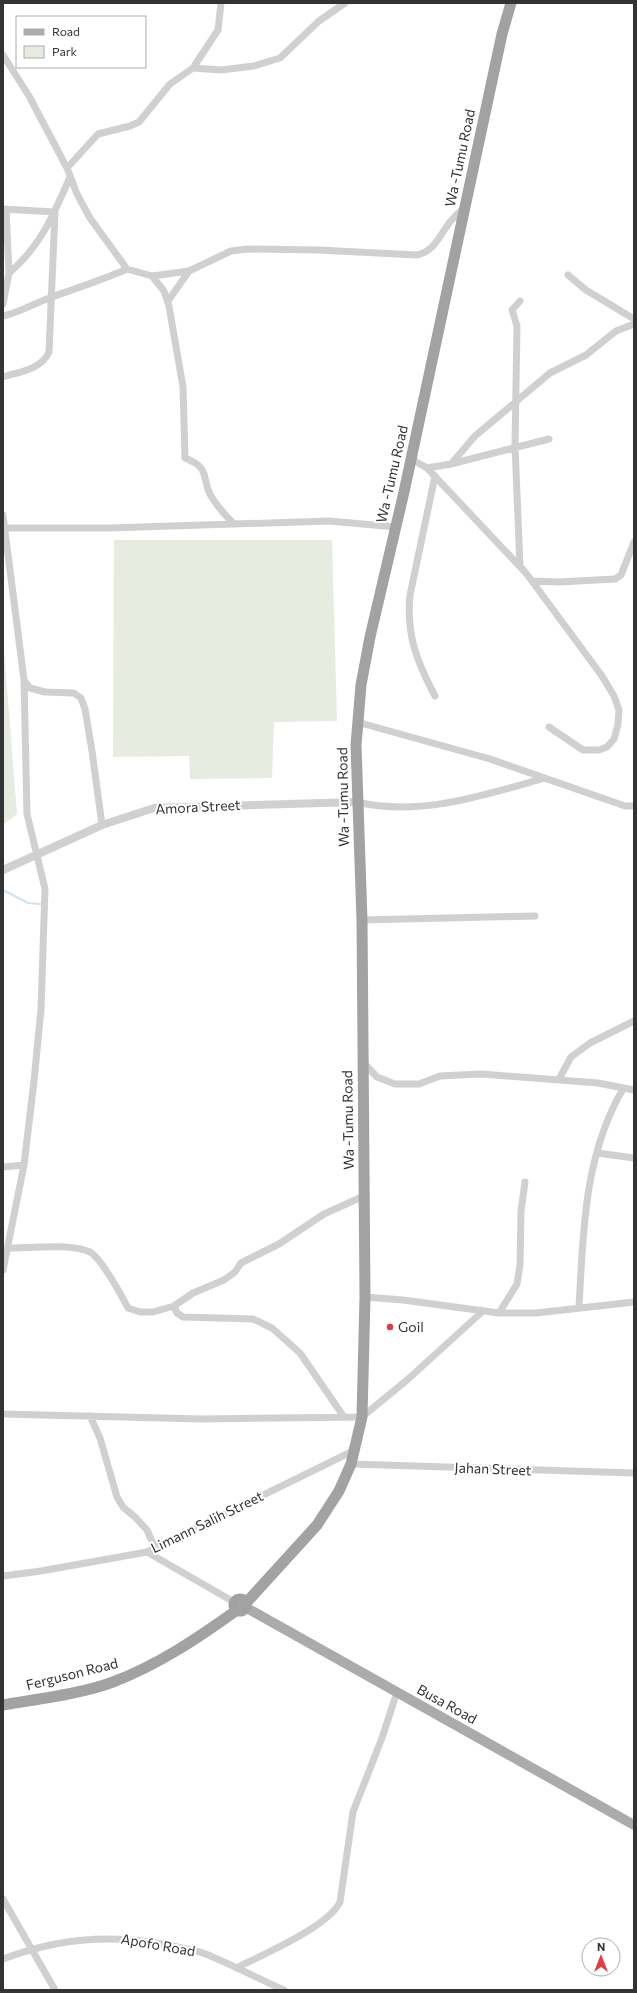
<svg xmlns="http://www.w3.org/2000/svg" width="637" height="1993" font-family="Commissioner,sans-serif">
  <style>
    .green { fill: #e6ecdf }
    .lines { fill: none; stroke-linecap: round; stroke-linejoin: round }
    .stream { stroke: #cfe2ee; stroke-width: 2 }
    .minor { stroke: #d0d0d0; stroke-width: 7 }
    .tertiary { stroke: #d0d0d0; stroke-width: 8 }
    .primary { stroke: #ababab; stroke-width: 10 }
    .trunk { stroke: #a2a2a2; stroke-width: 11 }
    .poi-dot { fill: #e63946; stroke: #fff; stroke-width: 1.5 }
    .labels { text-anchor: middle; stroke-width: 4; stroke-linejoin: round; paint-order: stroke }
    .street-label { font-size: 14px; fill: #333; stroke: #fff }
    .poi-label { font-size: 14px; fill: #333; stroke: #fff; text-anchor: start }
  </style>
  <rect width="100%" height="100%" fill="#fff"/>
  <path class="green" d="M 114,540 L 332,540 L 337,721 L 274,722 L 272,778 L 190,779 L 189,756 L 113,757 Z
    M 3,637 L 17,814 L 3,825 Z"/>
  <g class="lines">
    <path class="stream" d="M 3,890 L 28,903 L 40,904"/>
    <path class="minor" d="M 3,55 L 29,96 L 67,168 L 77,194 L 90,218 L 127,269 L 152,276 L 189,271 L 231,251 L 247,249 L 318,250 L 417,255 C 435,251 439,236 450,222 C 454,217 459,212 464,208
      M 193,68 L 221,70 L 254,66 L 280,58 L 319,21 L 345,3
      M 67,168 L 98,134 L 130,126 L 139,122 L 170,84 L 193,68 L 218,30 L 221,3
      M 3,209 L 55,212
      M 9,273 C 41,246 54,214 70,177
      M 568,275 L 586,290 L 634,319
      M 152,276 L 164,291 L 169,306 L 183,387 L 185,458 C 211,468 201,478 211,496 C 217,506 225,515 233,523
      M 168,301 L 189,271
      M 520,301 L 512,310 L 517,326 L 515,446 L 520,566
      M 3,304 L 9,273 L 6,209
      M 3,316 C 21,312 35,303 52,297 C 77,288 102,280 127,269
      M 3,377 C 19,372 42,369 49,352 L 55,212
      M 411,459 L 427,468 L 526,573 L 602,676 L 614,696 L 619,710 L 618,724 L 614,739 L 607,747 L 599,750 L 583,750 L 549,727
      M 451,464 L 475,436 L 550,373 L 586,355 L 616,331 L 634,324
      M 427,468 L 451,464 L 549,439
      M 435,476 L 410,595 C 406,635 417,662 435,696
      M 3,515 L 24,680 L 30,688 L 45,692 L 74,693 L 81,698 L 85,709 L 92,751 L 102,825
      M 5,528 L 110,528 L 329,521 L 396,527
      M 532,581 L 559,582 L 615,579 L 621,575 L 634,542
      M 357,722 L 490,759 L 625,806 L 634,806
      M 357,802 C 420,817 484,795 545,778
      M 362,920 L 535,916
      M 362,1061 L 377,1077 L 395,1084 L 419,1084 L 440,1076 L 481,1074 L 598,1083 L 634,1090
      M 559,1079 L 571,1057 L 590,1043 L 634,1021
      M 597,1153 L 634,1158
      M 3,1167 L 24,1165
      M 8,1248 C 29,1248 71,1243 90,1252 C 101,1258 122,1296 128,1308 L 140,1312 L 153,1312 L 174,1306 L 193,1293 L 224,1280 L 235,1272 L 241,1263 L 279,1244 L 324,1214 L 364,1196
      M 3,1270 L 24,1165 L 34,1081 L 41,1009 L 45,889 L 27,814 L 24,680
      M 365,1297 L 403,1300 L 499,1313 L 536,1313 L 634,1302
      M 174,1306 L 177,1313 L 183,1317 L 253,1319 L 272,1328 L 300,1353 L 344,1417
      M 579,1308 C 583,1233 584,1155 623,1089
      M 499,1313 L 517,1284 L 520,1265 L 521,1211 L 525,1182
      M 3,1414 L 202,1419 L 362,1417 L 407,1380 L 483,1311
      M 90,1416 L 100,1438 L 117,1497 L 123,1507 L 136,1518 L 147,1530 L 155,1548
      M 351,1464 L 634,1473
      M 147,1552 L 234,1602
      M 3,1576 L 41,1571 L 147,1552 L 355,1450
      M 3,1899 L 55,1990
      M 3,1959 C 60,1937 117,1933 177,1947 C 185,1949 195,1950 203,1953 C 231,1964 257,1978 284,1990
      M 236,1968 C 262,1955 328,1927 340,1902 L 353,1812 L 382,1738 L 397,1692"/>
    <path class="tertiary" d="M 3,870 L 102,825 L 154,808 L 357,802"/>
    <path class="primary" d="M 245,1607 L 634,1825"/>
    <path class="trunk" d="M234 1605a6 6 0 1 1 12 0a6 6 0 1 1-12 0Z
      M 246,1603 L 317,1525 L 339,1491 L 351,1464 L 362,1417 L 365,1297 L 362,920 L 356,745 L 361,685 L 370,637 L 404,492 L 502,34 L 511,3
      M 3,1705 C 37,1699 81,1694 113,1682 C 158,1665 198,1638 237,1610"/>
  </g>
  <circle class="poi-dot" cx="390" cy="1327" r="4"/>
  <g class="labels">
    <g class="street-label">
      <text transform="translate(460 158) rotate(-78)" y="5">Wa -Tumu Road</text>
      <text transform="translate(392 474) rotate(-77)" y="5">Wa -Tumu Road</text>
      <text transform="translate(343 797) rotate(-91)" y="5">Wa -Tumu Road</text>
      <text transform="translate(198 807) rotate(-3)" y="5">Amora Street</text>
      <text transform="translate(348 1120) rotate(-91)" y="5">Wa -Tumu Road</text>
      <text transform="translate(493 1469) rotate(2)" y="5">Jahan Street</text>
      <text transform="translate(207 1522) rotate(-26)" y="5">Limann Salih Street</text>
      <text transform="translate(72 1674) rotate(-14)" y="5">Ferguson Road</text>
      <text transform="translate(447 1704) rotate(29)" y="5">Busa Road</text>
      <text transform="translate(158 1945) rotate(10)" y="5">Apofo Road</text>
    </g>
    <g class="poi-label">
      <text x="398" y="1332">Goil</text>
    </g>
  </g>
  <rect width="637" height="1993" fill="none" stroke="#333333" stroke-width="8"/>
  <rect x="16" y="16" width="130" height="52" fill="#ffffff" stroke="#adadad"/>
  <rect x="24" y="29" width="20" height="6" fill="#ababab" stroke="#adadad"/>
  <text x="52" y="36" font-size="12" fill="#333333">Road</text>
  <rect x="24" y="46" width="20" height="12" fill="#e6ecdf" stroke="#adadad"/>
  <text x="52" y="56" font-size="12" fill="#333333">Park</text>
  <g transform="translate(601 1957)"><circle r="19" fill="#ffffff" stroke="#adadad"/>
  <path d="M0-3L7 15L0 10L-7 15Z" fill="#e63946"/>
  <text y="-6" font-size="11" font-weight="bold" text-anchor="middle" fill="#333333">N</text>
  </g>
</svg>
